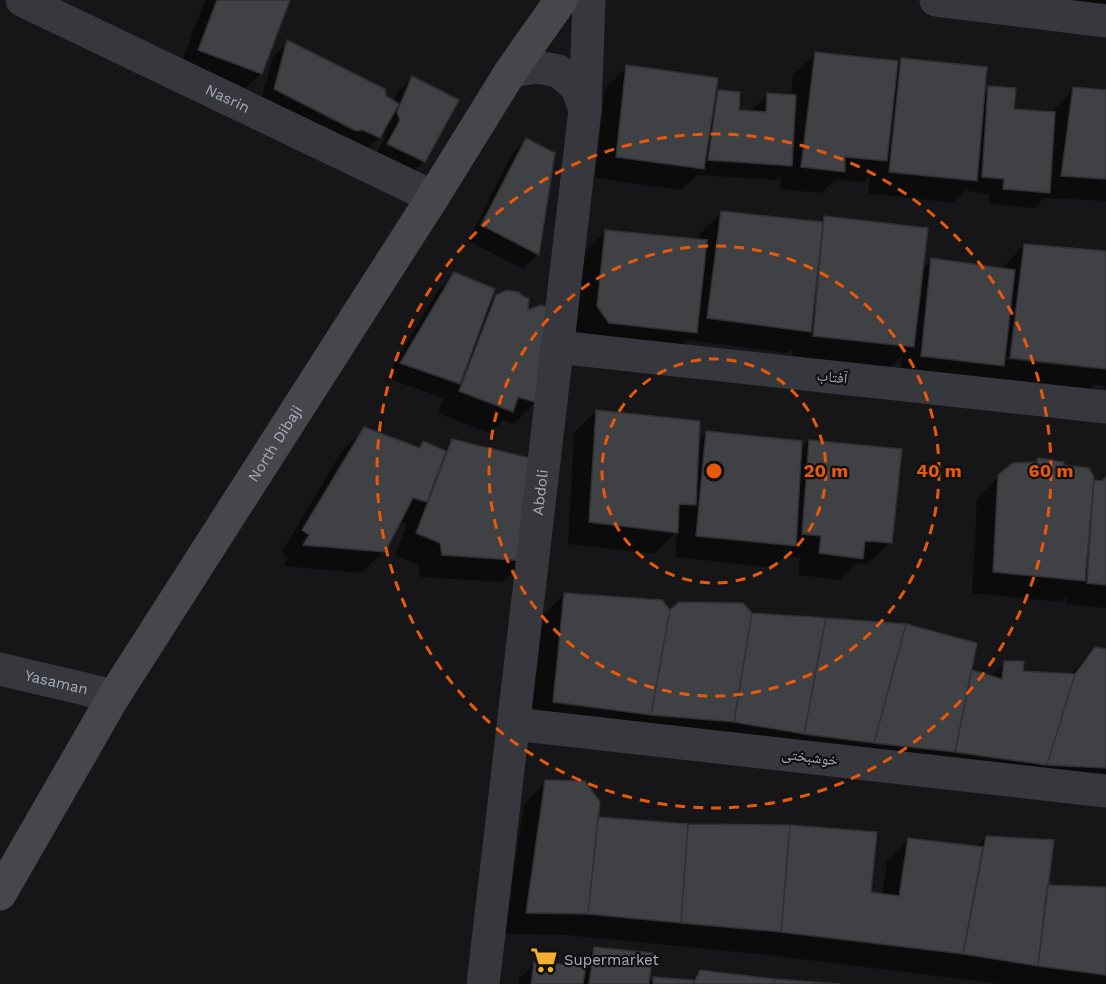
<svg xmlns="http://www.w3.org/2000/svg" width="1106" height="984" font-family="'Work Sans','Noto Naskh Arabic',sans-serif">
  <style>
    .shadow { fill: #0007; fill-rule: evenodd }
    .building { fill: #404145; stroke: #303034; stroke-width: 1.5 }
    .lines { fill: none; stroke-linecap: round; stroke-linejoin: round }
    .street { stroke: #37383d; stroke-width: 33 }
    .secondary { stroke: #45474d; stroke-width: 33 }
    .ring { fill: none; stroke: #e8590c; stroke-width: 3; stroke-dasharray: 10 8 }
    .labels { text-anchor: middle; stroke-width: 4.5; stroke-linejoin: round; paint-order: stroke }
    .street-label { font-size: 15px; fill: #a7adb8; stroke: #111113 }
    .poi-label { font-size: 15px; fill: #a7adb8; stroke: #111113; text-anchor: start }
    .centre { fill: #e8590c; stroke: #111113; stroke-width: 3 }
    .ring-label { font-size: 18px; text-anchor: middle; font-weight: bold; fill: #e8590c; stroke: #111113; stroke-width: 4.5; stroke-linejoin: round; paint-order: stroke }
  </style>
  <rect width="100%" height="100%" fill="#161618"/>
  <path class="shadow" d="M 205,0 L 289,0 L 261,73 L 239,95 L 178,72 Z
    M 1048,0 L 1106,0 L 1106,10 Z
    M 288,42 L 394,102 L 397,93 L 412,78 L 424,161 L 409,176 L 373,159 L 386,136 L 383,129 L 379,137 L 364,152 L 260,104 L 273,57 Z
    M 815,54 L 896,66 L 901,60 L 983,93 L 989,88 L 1012,110 L 1051,113 L 1074,89 L 1106,92 L 1106,201 L 1044,198 L 1034,208 L 989,204 L 989,194 L 968,191 L 968,188 L 953,203 L 868,193 L 870,176 L 863,182 L 835,180 L 822,193 L 780,189 L 781,174 L 776,180 L 697,175 L 681,190 L 595,178 L 605,89 L 627,67 L 714,96 L 718,92 L 737,112 L 753,113 L 753,109 L 768,94 L 791,96 L 793,75 Z
    M 526,140 L 538,254 L 523,269 L 468,241 L 511,155 Z
    M 721,213 L 819,223 L 825,218 L 921,271 L 932,260 L 1002,269 L 1024,245 L 1106,252 L 1106,389 L 1104,388 L 1105,386 L 1095,384 L 1088,391 L 900,378 L 902,356 L 890,368 L 792,357 L 793,348 L 787,353 L 688,340 L 674,354 L 588,344 L 575,329 L 583,253 L 605,232 L 698,241 L 699,235 ZM 1002,356 L 1093,366 L 1093,369 L 1002,359 Z
    M 454,274 L 487,306 L 496,297 L 527,312 L 535,402 L 514,424 L 503,420 L 490,433 L 438,413 L 444,398 L 386,378 L 439,289 Z
    M 596,411 L 698,441 L 706,433 L 800,450 L 809,441 L 890,542 L 868,564 L 857,563 L 840,580 L 798,575 L 800,558 L 785,556 L 773,568 L 675,557 L 677,531 L 654,554 L 568,544 L 574,433 Z
    M 364,429 L 418,449 L 423,443 L 443,451 L 453,441 L 525,560 L 503,582 L 420,577 L 418,565 L 395,555 L 407,524 L 399,522 L 384,551 L 362,573 L 283,566 L 288,558 L 282,552 L 342,451 Z
    M 1038,460 L 1061,467 L 1093,481 L 1101,483 L 1106,477 L 1106,608 L 1066,604 L 1066,597 L 1062,602 L 972,593 L 977,499 L 999,476 L 1034,464 Z
    M 564,594 L 669,612 L 751,615 L 990,677 L 1005,663 L 1022,673 L 1070,675 L 1095,649 L 1106,651 L 1106,790 L 531,723 L 543,616 Z
    M 546,782 L 597,818 L 869,893 L 882,895 L 887,861 L 909,839 L 976,847 L 986,837 L 1045,886 L 1106,888 L 1106,984 L 1001,984 L 759,954 L 566,935 L 505,934 L 524,804 Z
    M 595,949 L 647,984 L 519,984 L 519,979 L 534,964 L 576,967 Z
    M 700,971 L 820,984 L 648,984 L 654,978 L 690,981 Z"/>
  <path class="building" d="M 217,0 L 290,0 L 262,74 L 198,50 Z
    M 287,40 L 385,89 L 386,96 L 399,104 L 380,138 L 363,130 L 356,131 L 274,89 Z
    M 815,52 L 898,61 L 887,161 L 845,157 L 845,172 L 801,167 Z
    M 901,58 L 987,67 L 977,181 L 889,172 Z
    M 626,65 L 718,78 L 704,169 L 616,157 Z
    M 412,76 L 459,100 L 425,162 L 387,144 L 400,120 L 397,112 Z
    M 988,86 L 1016,88 L 1014,109 L 1055,112 L 1050,193 L 1003,189 L 1004,179 L 982,177 Z
    M 1073,87 L 1106,90 L 1106,179 L 1061,176 Z
    M 718,90 L 740,92 L 739,110 L 766,112 L 767,93 L 796,95 L 792,166 L 708,160 Z
    M 526,138 L 555,153 L 539,255 L 481,225 Z
    M 721,211 L 823,222 L 811,332 L 707,318 Z
    M 824,216 L 928,228 L 914,347 L 813,336 Z
    M 605,230 L 707,240 L 697,333 L 609,323 L 597,306 Z
    M 1024,244 L 1106,251 L 1106,369 L 1010,358 Z
    M 931,258 L 1015,270 L 1004,366 L 921,356 Z
    M 454,272 L 495,289 L 460,384 L 400,363 Z
    M 507,290 L 518,292 L 526,298 L 529,298 L 528,310 L 540,305 L 547,307 L 537,403 L 518,397 L 513,412 L 459,391 L 496,295 Z
    M 596,410 L 700,421 L 696,505 L 679,504 L 678,533 L 589,522 Z
    M 364,427 L 420,448 L 423,441 L 446,451 L 427,502 L 413,498 L 385,552 L 303,545 L 309,535 L 302,530 Z
    M 706,431 L 802,441 L 796,546 L 696,536 Z
    M 452,439 L 538,460 L 526,561 L 442,555 L 440,543 L 416,533 Z
    M 809,440 L 902,449 L 892,543 L 865,541 L 863,559 L 819,553 L 821,536 L 802,534 Z
    M 1038,458 L 1064,462 L 1063,465 L 1089,468 L 1094,477 L 1085,581 L 993,572 L 998,475 L 1013,463 L 1037,462 Z
    M 1106,477 L 1106,585 L 1087,583 L 1094,480 L 1102,481 Z
    M 564,593 L 662,600 L 670,610 L 651,715 L 553,702 Z
    M 679,602 L 743,603 L 752,613 L 734,722 L 651,715 L 670,610 Z
    M 752,613 L 826,618 L 804,734 L 734,722 Z
    M 826,618 L 906,624 L 874,743 L 804,734 Z
    M 906,624 L 977,643 L 955,752 L 874,743 Z
    M 1095,647 L 1106,649 L 1106,768 L 1047,765 L 1075,674 Z
    M 1004,661 L 1024,661 L 1023,671 L 1075,674 L 1047,765 L 955,752 L 972,670 L 1002,679 Z
    M 545,780 L 585,781 L 600,802 L 588,914 L 526,913 Z
    M 598,817 L 688,824 L 681,923 L 588,914 Z
    M 688,824 L 790,825 L 781,932 L 681,923 Z
    M 790,825 L 877,832 L 871,892 L 899,896 L 908,838 L 983,847 L 963,954 L 781,932 Z
    M 986,836 L 1054,840 L 1038,966 L 963,954 Z
    M 1047,885 L 1106,887 L 1106,975 L 1038,966 Z
    M 594,947 L 653,953 L 649,984 L 589,984 Z
    M 534,962 L 586,966 L 583,984 L 531,984 Z
    M 700,970 L 775,979 L 774,984 L 693,984 Z
    M 653,977 L 693,980 L 693,984 L 653,984 Z
    M 775,979 L 841,984 L 774,984 Z"/>
  <g class="lines">
    <g class="street">
      <path id="s1" d="M 22,0 L 433,197"/>
      <path d="M 936,0 L 1106,21"/>
      <path d="M 511,71 L 538,67 L 558,71 L 577,87 L 585,110"/>
      <path d="M 557,347 L 1106,407"/>
      <path id="s2" d="M 0,669 L 114,696"/>
      <path d="M 514,724 L 1106,791"/>
      <path id="s3" d="M 483,984 L 585,110 L 589,0"/>
    </g>
    <path class="secondary" id="s4" d="M 0,894 L 114,696 L 433,197 L 511,71 L 561,0"/>
  </g>
  <g class="ring">
    <circle cx="714" cy="471" r="112"/>
    <circle cx="714" cy="471" r="225"/>
    <circle cx="714" cy="471" r="337"/>
  </g>
  <defs>
    <symbol id="supermarket-bare" viewBox="-9 -9 18 18"><path d="M-6-5.5h2.5l.6 2H6L4.5 2H-2.5L-4.4-4H-6ZM-1.5 3.2a1.3 1.3 0 1 0 .1 0ZM3 3.2a1.3 1.3 0 1 0 .1 0Z" fill="#f4af31" stroke="#111113" stroke-width="2.5" paint-order="stroke"/></symbol>
  </defs>
  <g fill-rule="evenodd">
    <use href="#supermarket-bare" x="525" y="941" width="38" height="38"/>
  </g>
  <g class="labels">
    <g class="street-label">
      <text dy="5" stroke="none"><textPath href="#s1" startOffset="228">Nasrin</textPath></text>
      <text transform="translate(832 377) rotate(6)" y="5">آفتاب</text>
      <text dy="5" stroke="none"><textPath href="#s4" startOffset="528">North Dibaji</textPath></text>
      <text dy="5" stroke="none"><textPath href="#s3" startOffset="495">Abdoli</textPath></text>
      <text dy="5" stroke="none"><textPath href="#s2" startOffset="58">Yasaman</textPath></text>
      <text transform="translate(810 757) rotate(7)" y="5">خوشبختی</text>
    </g>
    <g class="poi-label">
      <text x="564" y="965">Supermarket</text>
    </g>
  </g>
  <circle cx="714" cy="471" r="9" class="centre"/>
  <g class="ring-label">
    <text x="826" y="477">20 m</text>
    <text x="939" y="477">40 m</text>
    <text x="1051" y="477">60 m</text>
  </g>
</svg>
